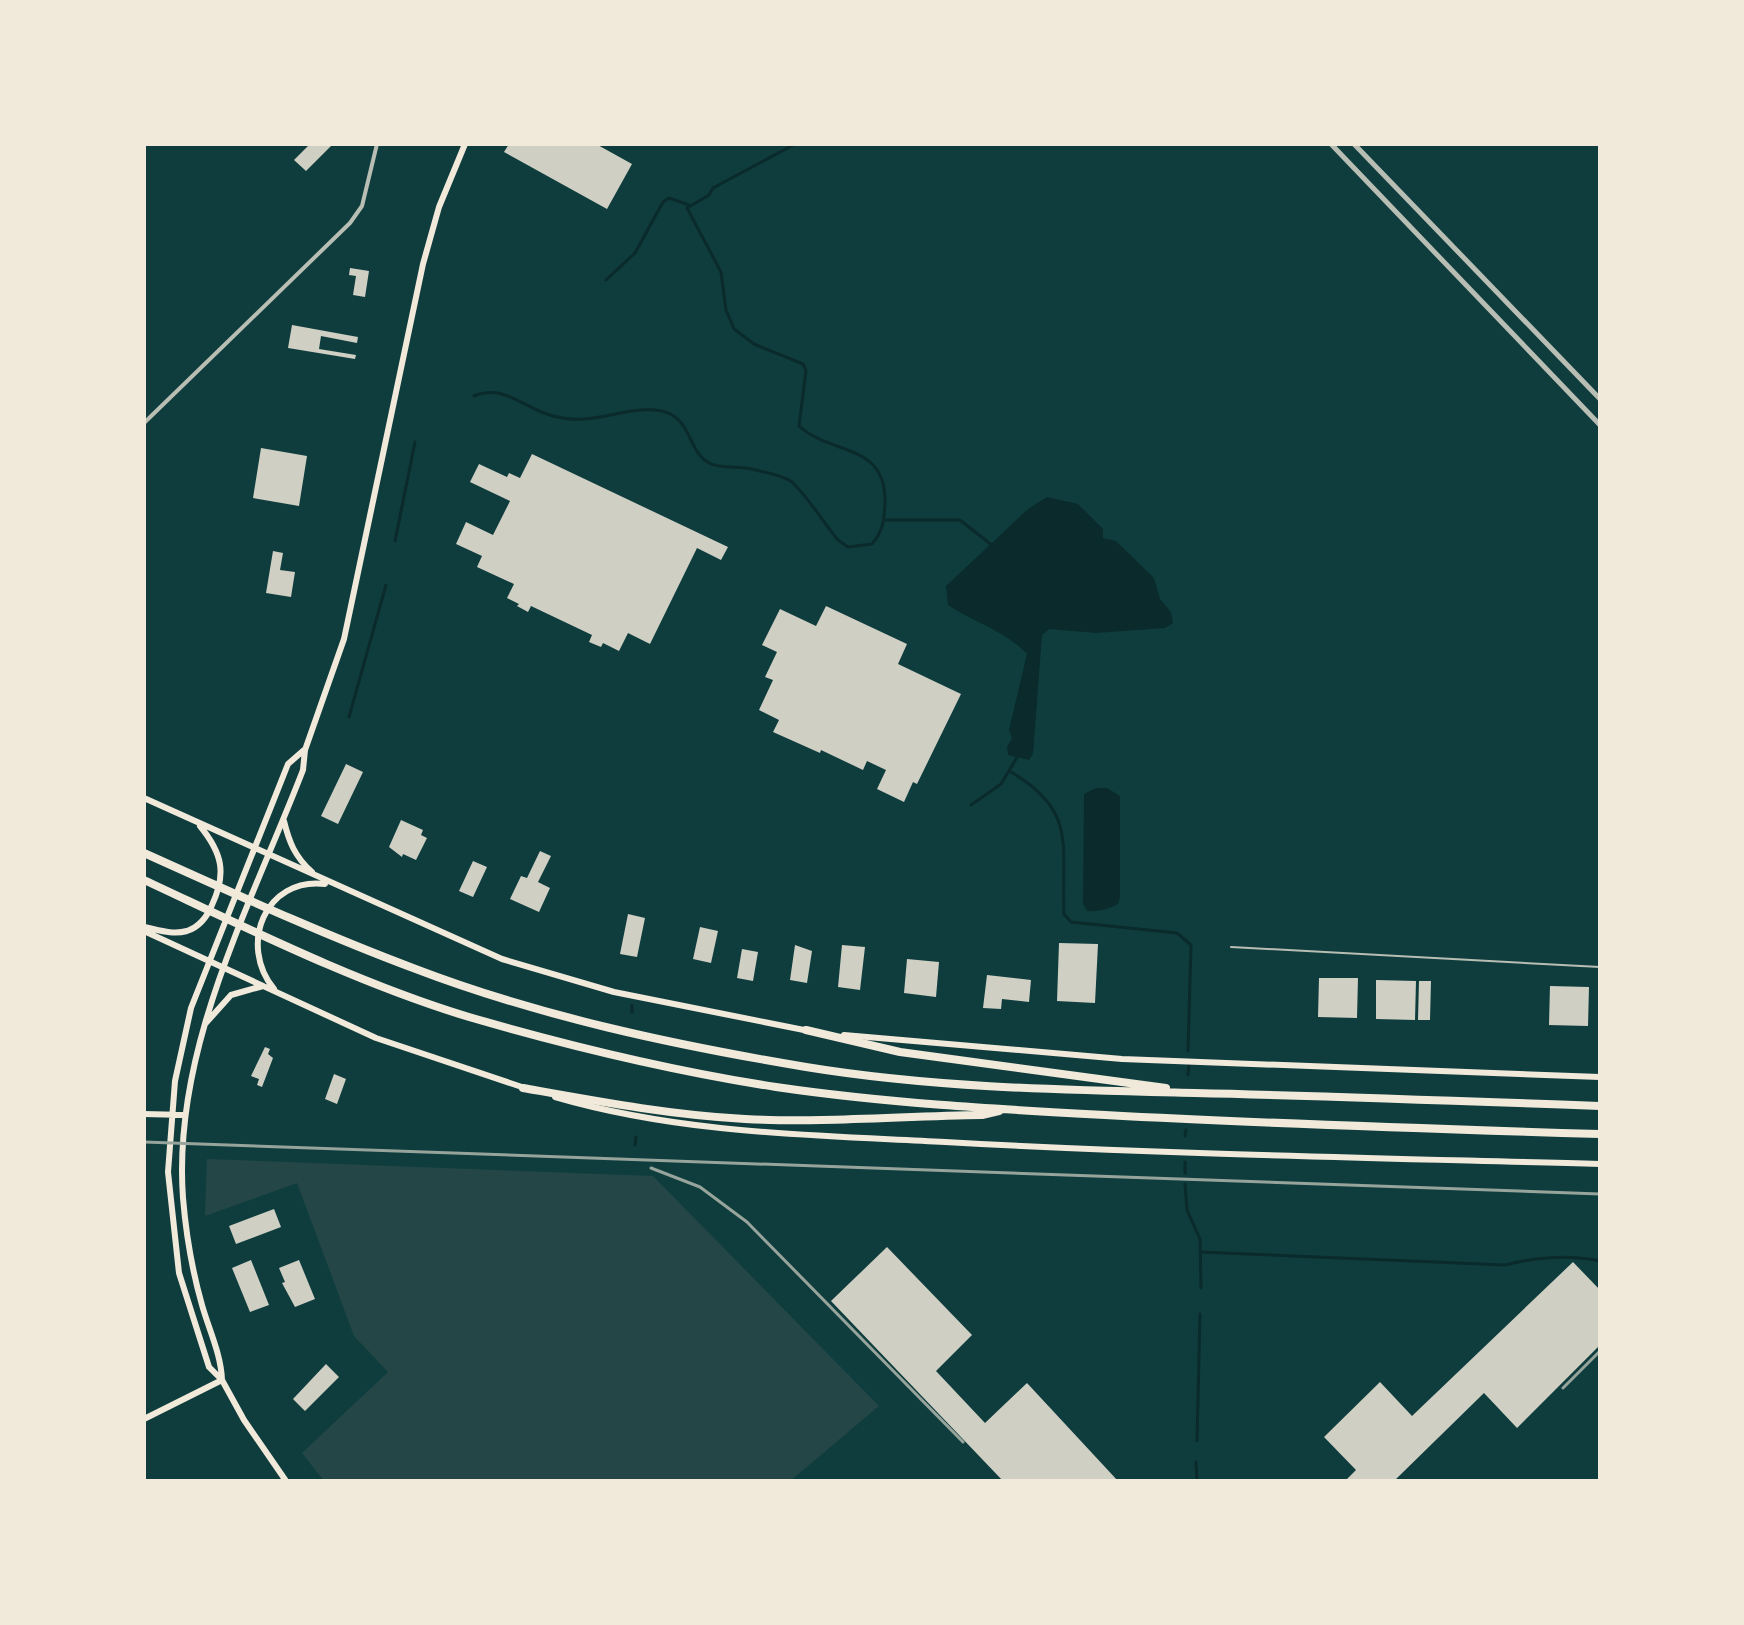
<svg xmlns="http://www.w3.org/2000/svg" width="1744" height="1625" font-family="'DejaVu Sans',sans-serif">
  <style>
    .green { fill: #244646 }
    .water { fill: #0a2a2b }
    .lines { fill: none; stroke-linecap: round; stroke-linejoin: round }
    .stream { stroke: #0a2a2b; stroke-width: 3 }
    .building { fill: #cfcfc3 }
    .service { stroke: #b8beb3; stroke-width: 2 }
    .minor { stroke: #b8beb3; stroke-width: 4 }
    .tertiary { stroke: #b8beb3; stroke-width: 5 }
    .secondary { stroke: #f1e9da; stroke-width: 6 }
    .motorway { stroke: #f1e9da; stroke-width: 8 }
    .rail { stroke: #97a49c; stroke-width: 3 }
  </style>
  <rect width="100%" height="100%" fill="#0f3d3e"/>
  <path class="green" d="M 207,1159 L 653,1176 L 879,1406 L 790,1481 L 324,1481 L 302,1453 L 388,1372 L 354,1336 L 297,1183 L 205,1216 Z"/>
  <path class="water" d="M 1047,497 L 1078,504 L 1103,529 L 1103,538 L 1116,541 L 1154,578 L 1160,599 L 1171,612 L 1173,623 L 1165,628 L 1096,633 L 1049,629 L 1042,635 L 1033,754 L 1029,760 L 1008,755 L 1007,747 L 1012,738 L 1009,730 L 1027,654 C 1007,632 973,622 948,605 L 946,586 L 1028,509 Z
    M 1096,788 L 1107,788 L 1120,796 L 1120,897 L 1118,904 C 1109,909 1098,912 1087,911 L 1083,904 L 1084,794 Z"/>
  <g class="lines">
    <path class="stream" d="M 606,280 L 635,253 L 663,202 L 669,198 L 689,205
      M 474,396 C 504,383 524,409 553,416 C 592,427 620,407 655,410 C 693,413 686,451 709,463 C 720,469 739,466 751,469 C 763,472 783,475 792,482 C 809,498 823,522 838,540 L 848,547 L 872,544 C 883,531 884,521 885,504 C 887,442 832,456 799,426 L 806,371 L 803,364 L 754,344 L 734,329 L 726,310 L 721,272 L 687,208 L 709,195 L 713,188 L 795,144
      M 885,520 L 960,520 L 993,546
      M 395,541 L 415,442
      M 349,717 L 386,585
      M 1011,772 C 1078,812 1061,845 1064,914 L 1071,922 L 1177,933 L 1191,945 L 1188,1051
      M 971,805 L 1001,784 L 1019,754
      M 632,1005 L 632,1012
      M 1188,1075 L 1189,1065
      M 1185,1136 L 1186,1130
      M 635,1145 L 636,1137
      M 1185,1173 L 1185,1162
      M 1185,1184 L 1187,1210 L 1200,1239 L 1201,1288
      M 1200,1252 L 1505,1265 C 1537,1257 1568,1254 1600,1261
      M 1197,1441 L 1200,1314
      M 1196,1462 L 1197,1481"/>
  </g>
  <path class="building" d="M 310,144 L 333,144 L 306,171 L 294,160 Z
    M 509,144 L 596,144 L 632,164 L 607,209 L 504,152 Z
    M 350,268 L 369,271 L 365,297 L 353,295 L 356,276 L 349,275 Z
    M 292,325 L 358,337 L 357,343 L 321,336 L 319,349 L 356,355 L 355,359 L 288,348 Z
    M 261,448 L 307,456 L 299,506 L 253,498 Z
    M 532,454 L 728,547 L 721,560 L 697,548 L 650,644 L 628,633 L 619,651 L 603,643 L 601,647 L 589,642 L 592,635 L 531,606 L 528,612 L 517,606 L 519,604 L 507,598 L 514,584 L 477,567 L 482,556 L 456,544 L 466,522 L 493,535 L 510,501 L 470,482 L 479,464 L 507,477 L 509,473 L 520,478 Z
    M 273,551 L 283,553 L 280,570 L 295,572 L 291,597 L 266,593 Z
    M 826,606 L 907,644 L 898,664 L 961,694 L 917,784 L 913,782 L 904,802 L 877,789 L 886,770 L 867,761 L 863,770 L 821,750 L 820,753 L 773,732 L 779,720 L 759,710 L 773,680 L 765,677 L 777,652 L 762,645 L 780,609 L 816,626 Z
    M 346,764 L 363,772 L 338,824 L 321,816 Z
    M 401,820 L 423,830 L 421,835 L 427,838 L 416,860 L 403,854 L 402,857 L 389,847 Z
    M 540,851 L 551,856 L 538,882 L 550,888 L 539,912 L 510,899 L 521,876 L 527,878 Z
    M 473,861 L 487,867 L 473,897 L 459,891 Z
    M 628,914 L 645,918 L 637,957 L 620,954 Z
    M 700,927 L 718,931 L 711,963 L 693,959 Z
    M 1059,943 L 1098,944 L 1095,1003 L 1057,1001 Z
    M 795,945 L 812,951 L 807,983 L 790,980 Z
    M 842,945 L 865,947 L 860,990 L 838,987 Z
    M 742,949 L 758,952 L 753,981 L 737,978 Z
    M 907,959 L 939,962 L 936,997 L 904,993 Z
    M 987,975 L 1031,980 L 1029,1002 L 1002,999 L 1001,1009 L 983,1008 Z
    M 1319,978 L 1358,978 L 1357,1018 L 1318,1017 Z
    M 1376,980 L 1416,981 L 1415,1020 L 1376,1019 Z
    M 1419,981 L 1431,981 L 1430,1020 L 1418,1020 Z
    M 1550,986 L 1589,987 L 1588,1026 L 1549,1025 Z
    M 265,1047 L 270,1049 L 268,1054 L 273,1058 L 262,1087 L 257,1085 L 259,1079 L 251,1076 Z
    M 334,1074 L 346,1079 L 337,1104 L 325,1099 Z
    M 274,1209 L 281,1227 L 236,1244 L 229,1226 Z
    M 887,1247 L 972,1335 L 936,1371 L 985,1423 L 1027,1383 L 1118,1481 L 1003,1481 L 831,1301 Z
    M 251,1260 L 269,1305 L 250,1312 L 232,1268 Z
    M 299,1260 L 315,1299 L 295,1307 L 282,1283 L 285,1282 L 279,1268 Z
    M 1573,1262 L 1600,1290 L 1600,1345 L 1517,1428 L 1484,1393 L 1394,1481 L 1345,1481 L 1356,1470 L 1324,1437 L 1380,1382 L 1412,1416 Z
    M 326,1364 L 339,1377 L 305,1411 L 293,1399 Z"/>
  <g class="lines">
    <path class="service" d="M 1231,947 L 1600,967"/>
    <path class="minor" d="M 144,423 L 350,223 L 362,206 L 377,144"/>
    <path class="tertiary" d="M 1331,144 L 1600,425
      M 1354,144 L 1600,399"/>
    <path class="secondary" d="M 144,798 L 502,959 L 614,992 L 809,1031
      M 284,821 C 289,842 295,857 312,872
      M 144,927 C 159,930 172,935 187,931 C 199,927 207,917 212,905 C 227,873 222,853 200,826
      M 144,931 L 376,1038 L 525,1088
      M 274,989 C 238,945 265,877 325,884
      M 205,1024 L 231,995 L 263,986
      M 844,1035 L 1122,1059 L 1600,1077
      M 555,1097 C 682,1134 814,1135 945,1142 C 1163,1154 1382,1158 1600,1164
      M 144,1114 L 185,1115
      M 222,1380 C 221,1354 209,1330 202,1305 C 192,1270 186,1234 183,1198 C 172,1049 251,905 303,770 L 305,750 L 344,639 L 423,264 L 439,207 L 465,144
      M 144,1419 L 222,1380
      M 286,1481 L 244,1420 L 222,1380 L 209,1367 L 179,1273 L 168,1172 L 175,1081 L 191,1008 L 288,764 L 304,750"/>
    <path class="motorway" d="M 144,853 C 233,893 322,934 413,968 C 538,1016 674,1045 806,1067 C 934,1088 1065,1090 1195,1093 C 1330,1096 1465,1101 1600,1106
      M 144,880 C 249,929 357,983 469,1017 C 569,1046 673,1071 776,1087 C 885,1103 995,1109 1105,1115 C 1270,1124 1435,1129 1600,1134
      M 806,1030 L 900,1052 L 1166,1088
      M 523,1088 C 596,1101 670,1115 745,1119 C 824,1123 903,1116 982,1115 L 999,1111"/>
    <path class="rail" d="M 144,1142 L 1600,1194
      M 651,1168 L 700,1187 L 747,1222 L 963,1442
      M 1563,1388 L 1600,1351"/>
  </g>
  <rect width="1744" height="1625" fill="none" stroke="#f1e9da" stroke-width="292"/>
</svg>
